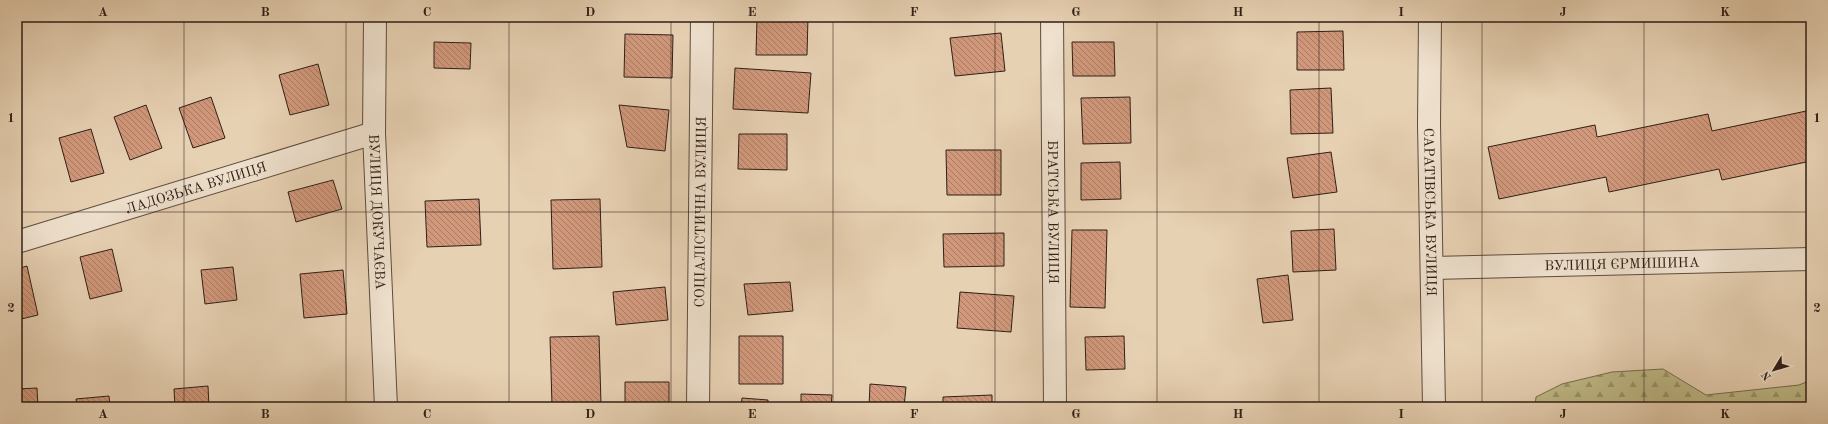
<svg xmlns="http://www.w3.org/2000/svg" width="1828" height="424" font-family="'Old Standard TT',serif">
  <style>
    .forest { fill: url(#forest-firs); stroke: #766c4e }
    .building { fill: url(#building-back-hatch); stroke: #2f1f16 }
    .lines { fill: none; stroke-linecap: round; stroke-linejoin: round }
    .minor-casing { stroke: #5d4c3d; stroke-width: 24 }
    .minor { stroke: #efe1ce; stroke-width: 22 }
    .grid { fill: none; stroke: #2f1f16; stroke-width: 1; stroke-opacity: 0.55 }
    .labels { text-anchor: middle; stroke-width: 3; stroke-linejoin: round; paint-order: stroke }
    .street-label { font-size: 14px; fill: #2f1f16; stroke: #efe1ce }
    .neatline { fill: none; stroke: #2f1f16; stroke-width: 1.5 }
    .grid-label { font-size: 13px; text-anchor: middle; font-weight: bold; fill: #2f1f16 }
  </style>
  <defs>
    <pattern id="forest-firs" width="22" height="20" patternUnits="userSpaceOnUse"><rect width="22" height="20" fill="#beb987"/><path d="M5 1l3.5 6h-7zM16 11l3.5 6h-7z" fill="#9b966d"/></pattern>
    <pattern id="building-back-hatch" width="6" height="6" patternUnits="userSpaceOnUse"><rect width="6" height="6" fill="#d1987b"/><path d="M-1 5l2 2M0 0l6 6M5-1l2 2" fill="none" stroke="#aa7b64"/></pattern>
  </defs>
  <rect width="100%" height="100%" fill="#e7d1b3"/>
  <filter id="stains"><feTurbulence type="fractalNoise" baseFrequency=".005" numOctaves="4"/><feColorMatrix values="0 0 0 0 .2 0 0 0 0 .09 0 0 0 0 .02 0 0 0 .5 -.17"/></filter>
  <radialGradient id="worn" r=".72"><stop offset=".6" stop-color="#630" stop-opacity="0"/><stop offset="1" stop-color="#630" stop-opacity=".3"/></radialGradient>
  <path class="forest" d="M 1663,369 L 1706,395 L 1799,385 L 1811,380 L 1811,407 L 1535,407 L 1536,397 L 1562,384 L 1612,372 Z"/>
  <path class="building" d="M 757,17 L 808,17 L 807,55 L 756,55 Z
    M 964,17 L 990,17 L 989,19 Z
    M 1343,31 L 1344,70 L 1297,70 L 1297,32 Z
    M 1001,33 L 1005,71 L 955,76 L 950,38 Z
    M 625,34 L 673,35 L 672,78 L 624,77 Z
    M 434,42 L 471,43 L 470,69 L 434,68 Z
    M 1072,42 L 1114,42 L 1115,76 L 1073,76 Z
    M 318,64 L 329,105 L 290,115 L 279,75 Z
    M 735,68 L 811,73 L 808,113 L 733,109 Z
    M 1331,88 L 1333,133 L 1291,134 L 1290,90 Z
    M 211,97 L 225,138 L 193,148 L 179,108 Z
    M 1130,97 L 1131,143 L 1083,144 L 1081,98 Z
    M 146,105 L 162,148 L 130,160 L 114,117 Z
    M 619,105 L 669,110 L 665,151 L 627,147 Z
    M 1811,110 L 1811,161 L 1722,180 L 1719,169 L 1609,192 L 1606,177 L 1499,199 L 1488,147 L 1595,125 L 1597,137 L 1708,114 L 1712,131 Z
    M 91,129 L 104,173 L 71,182 L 59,138 Z
    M 739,134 L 787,134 L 787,170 L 738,169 Z
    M 946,150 L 1001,150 L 1001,195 L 947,195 Z
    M 1331,152 L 1337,192 L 1293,198 L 1287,158 Z
    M 1120,162 L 1121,199 L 1081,200 L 1081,163 Z
    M 333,180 L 342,209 L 296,222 L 288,192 Z
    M 479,199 L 481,245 L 427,247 L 425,201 Z
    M 600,199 L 602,267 L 553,269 L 551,200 Z
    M 1334,229 L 1336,270 L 1293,272 L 1291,231 Z
    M 1072,230 L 1107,230 L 1105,308 L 1070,307 Z
    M 1004,233 L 1004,266 L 944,267 L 943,234 Z
    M 112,249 L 122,291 L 90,299 L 80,257 Z
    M 27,266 L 38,315 L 17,320 L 17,269 Z
    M 233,267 L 237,300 L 205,304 L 201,270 Z
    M 343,270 L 347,314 L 304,318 L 300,274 Z
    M 1288,275 L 1293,320 L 1263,323 L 1257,279 Z
    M 790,282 L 793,311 L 748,315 L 744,284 Z
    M 665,287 L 668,320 L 616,325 L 613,292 Z
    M 960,292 L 1014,296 L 1011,332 L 957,328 Z
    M 599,336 L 601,404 L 552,405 L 550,337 Z
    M 739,336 L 783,336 L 783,384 L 739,384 Z
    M 1124,336 L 1125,369 L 1086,370 L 1085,337 Z
    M 625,382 L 669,382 L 669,407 L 625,407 Z
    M 870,384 L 906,387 L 904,407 L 869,407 Z
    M 208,386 L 209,407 L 175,407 L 174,389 Z
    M 37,388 L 38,407 L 17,407 L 17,389 Z
    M 801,394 L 832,395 L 831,407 L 801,407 Z
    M 992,395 L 992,407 L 943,407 L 943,397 Z
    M 109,396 L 110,407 L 77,407 L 76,399 Z
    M 742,398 L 768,400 L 768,407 L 741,407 Z
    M 299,403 L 299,407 L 250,407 L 250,404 Z
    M 303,403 L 352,403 L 352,407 L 303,407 Z"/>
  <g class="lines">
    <defs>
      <g id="minor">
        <path id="s1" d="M 375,17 L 374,133 L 386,407"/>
        <path id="s2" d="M 1052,17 L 1055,407"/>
        <path id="s3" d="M 1430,17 L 1429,124 L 1434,407"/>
        <path id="s4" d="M 17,242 L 374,133"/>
        <path id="s5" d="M 1433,268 L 1811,259"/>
        <path id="s6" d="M 698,407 L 702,17"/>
      </g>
    </defs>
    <use href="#minor" class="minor-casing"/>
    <use href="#minor" class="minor"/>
  </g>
  <path class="grid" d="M 184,17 L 184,407M 346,17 L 346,407M 509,17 L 509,407M 671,17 L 671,407M 833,17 L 833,407M 995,17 L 995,407M 1157,17 L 1157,407M 1319,17 L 1319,407M 1482,17 L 1482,407M 1644,17 L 1644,407M 17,212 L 1811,212"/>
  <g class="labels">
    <g class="street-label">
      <text dy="5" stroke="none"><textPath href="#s4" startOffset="187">ЛАДОЗЬКА ВУЛИЦЯ</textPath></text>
      <text dy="5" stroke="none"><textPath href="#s1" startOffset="195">ВУЛИЦЯ ДОКУЧАЄВА</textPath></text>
      <text dy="5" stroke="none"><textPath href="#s6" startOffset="195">СОЦІАЛІСТИЧНА ВУЛИЦЯ</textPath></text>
      <text dy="5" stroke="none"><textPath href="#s2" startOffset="195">БРАТСЬКА ВУЛИЦЯ</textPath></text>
      <text dy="5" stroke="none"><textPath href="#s3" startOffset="195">САРАТІВСЬКА ВУЛИЦЯ</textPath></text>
      <text dy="5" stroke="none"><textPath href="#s5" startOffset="189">ВУЛИЦЯ ЄРМИШИНА</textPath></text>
    </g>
  </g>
  <rect width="1828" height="424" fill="none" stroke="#e7d1b3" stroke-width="44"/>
  <g transform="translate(1774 370) rotate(232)" stroke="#efe1ce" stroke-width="3" paint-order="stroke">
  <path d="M0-3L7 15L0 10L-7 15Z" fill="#2f1f16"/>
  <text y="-6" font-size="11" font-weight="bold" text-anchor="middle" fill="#2f1f16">N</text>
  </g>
  <rect x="22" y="22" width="1784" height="380" class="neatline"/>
  <g class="grid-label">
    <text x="103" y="16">A</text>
    <text x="265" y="16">B</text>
    <text x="427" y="16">C</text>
    <text x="590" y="16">D</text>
    <text x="752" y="16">E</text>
    <text x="914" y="16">F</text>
    <text x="1076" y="16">G</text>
    <text x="1238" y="16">H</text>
    <text x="1401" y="16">I</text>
    <text x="1563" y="16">J</text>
    <text x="1725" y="16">K</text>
    <text x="11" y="122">1</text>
    <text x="1817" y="122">1</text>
    <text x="11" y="312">2</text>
    <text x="1817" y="312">2</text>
    <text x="103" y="418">A</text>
    <text x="265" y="418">B</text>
    <text x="427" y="418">C</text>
    <text x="590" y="418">D</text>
    <text x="752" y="418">E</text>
    <text x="914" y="418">F</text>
    <text x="1076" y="418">G</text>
    <text x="1238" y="418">H</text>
    <text x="1401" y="418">I</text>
    <text x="1563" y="418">J</text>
    <text x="1725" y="418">K</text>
  </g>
  <rect width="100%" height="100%" filter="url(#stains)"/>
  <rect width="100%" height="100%" fill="url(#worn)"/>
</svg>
